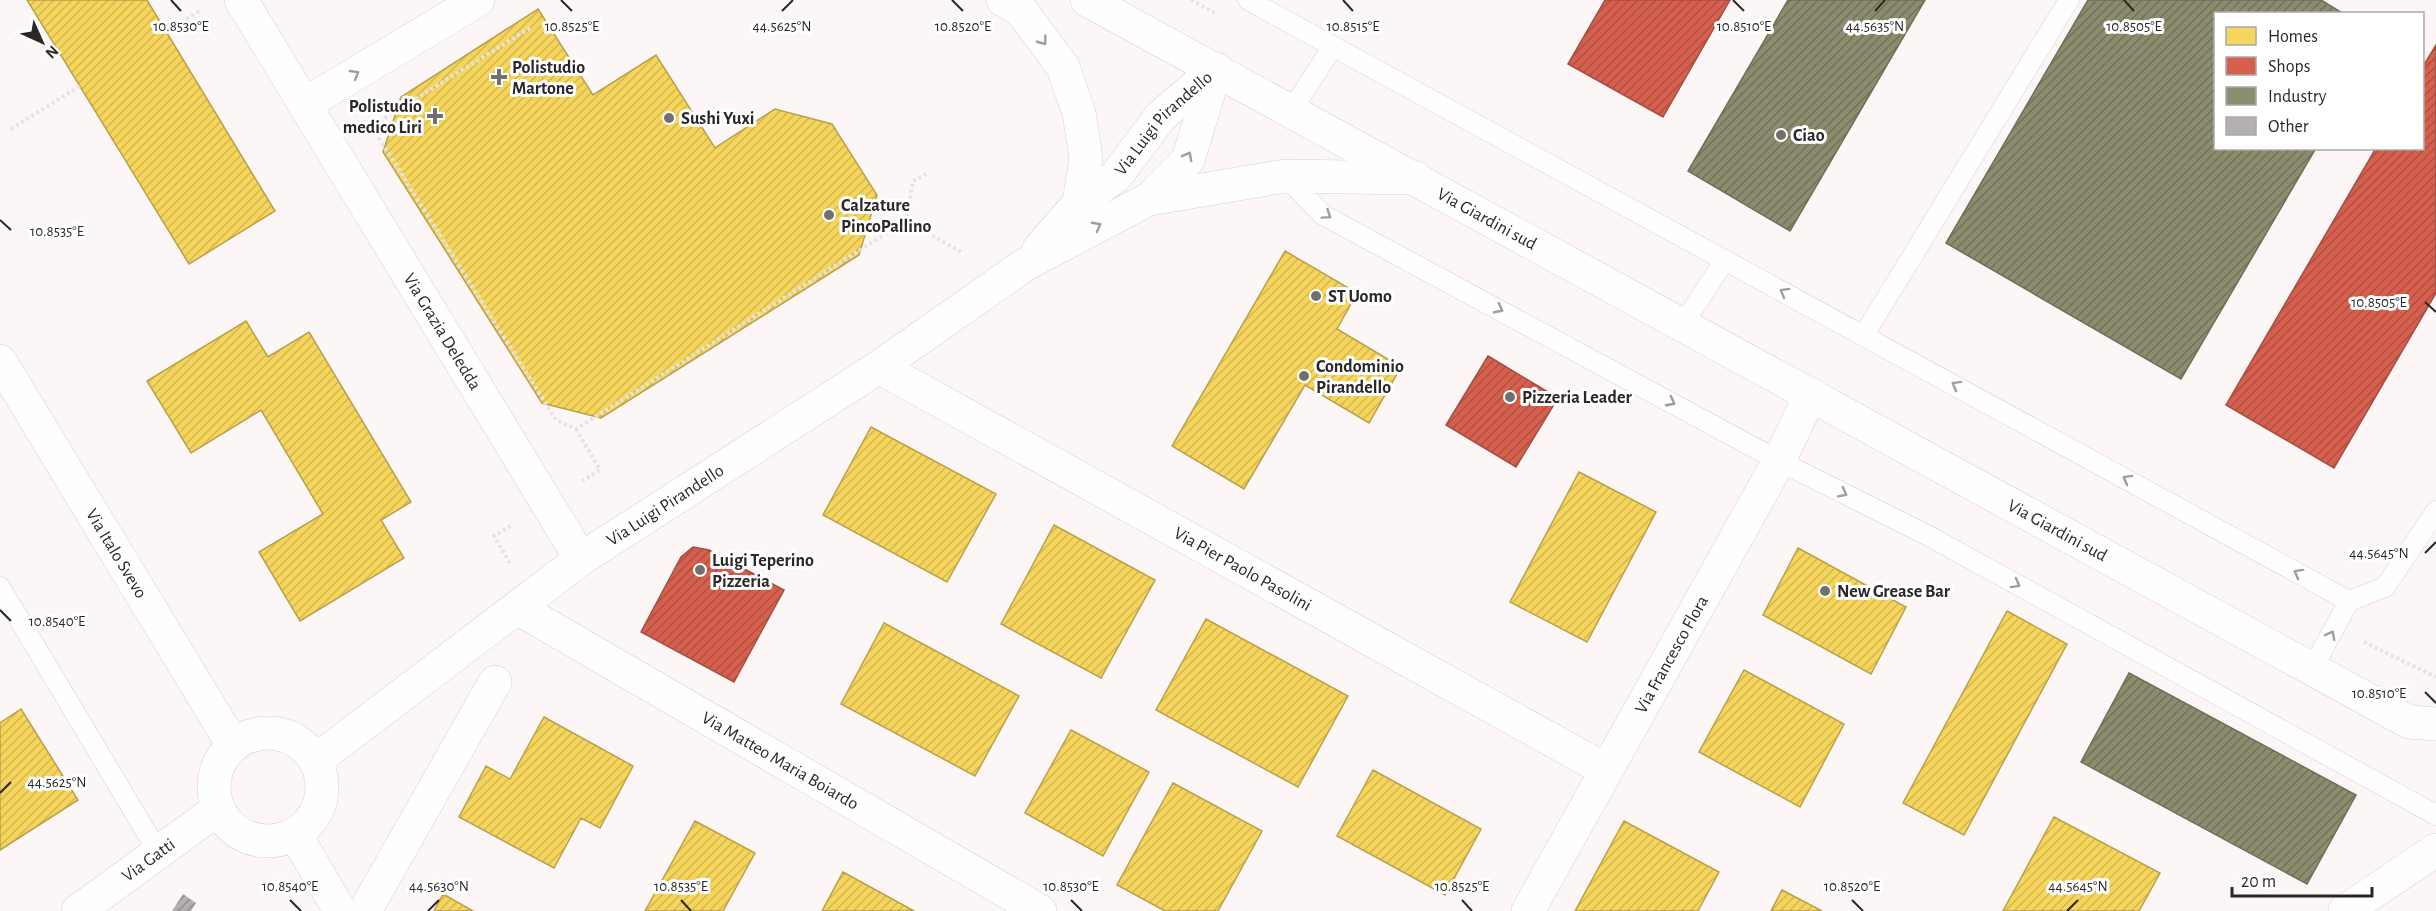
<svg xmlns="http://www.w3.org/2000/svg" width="2436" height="911" font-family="'Alegreya Sans',sans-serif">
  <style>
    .homes { fill: url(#homes-hatch); stroke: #b9a14c; stroke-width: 1.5 }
    .shops { fill: url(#shops-hatch); stroke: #a34f42; stroke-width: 1.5 }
    .industry { fill: url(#industry-hatch); stroke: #6f6e59; stroke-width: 1.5 }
    .building { fill: url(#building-hatch) }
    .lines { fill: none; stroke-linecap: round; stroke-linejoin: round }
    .lane-casing { stroke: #d6d1d1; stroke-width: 21 }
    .street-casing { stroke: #d6d1d1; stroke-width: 34 }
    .secondary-casing { stroke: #d6d1d1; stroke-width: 34 }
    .path { stroke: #e4e2e2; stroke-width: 4; stroke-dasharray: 3 3; stroke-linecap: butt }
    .lane { stroke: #fffefe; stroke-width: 20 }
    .street { stroke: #fffefe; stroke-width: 33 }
    .secondary { stroke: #fffefe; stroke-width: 33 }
    .oneway { stroke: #a09d9d }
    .ticks { fill: none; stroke: #2b2727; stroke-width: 2 }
    .poi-dot { fill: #746f6f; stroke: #fff; stroke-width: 2 }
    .labels { text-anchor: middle; stroke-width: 6; stroke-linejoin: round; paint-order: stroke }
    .poi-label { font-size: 18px; font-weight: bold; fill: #2b2727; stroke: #fff; text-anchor: start }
    .street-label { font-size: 18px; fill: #2b2727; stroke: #fff }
    .ticks-label { font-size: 15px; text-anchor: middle; fill: #2b2727; stroke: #fff; stroke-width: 6; stroke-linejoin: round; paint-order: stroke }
  </style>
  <defs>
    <pattern id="homes-hatch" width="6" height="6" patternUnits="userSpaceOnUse" patternTransform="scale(1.5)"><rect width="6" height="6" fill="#f6d55c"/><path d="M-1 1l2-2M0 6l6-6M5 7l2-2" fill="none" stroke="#d3b750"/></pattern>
    <pattern id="shops-hatch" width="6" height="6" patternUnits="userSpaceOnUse" patternTransform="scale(1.5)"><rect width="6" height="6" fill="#d6604d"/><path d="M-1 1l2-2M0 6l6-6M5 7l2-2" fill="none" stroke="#ae4f40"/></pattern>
    <pattern id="industry-hatch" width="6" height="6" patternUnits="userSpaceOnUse" patternTransform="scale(1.5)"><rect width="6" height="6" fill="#8c8c6e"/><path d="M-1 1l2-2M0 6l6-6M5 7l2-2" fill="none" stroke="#73725a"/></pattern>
    <pattern id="building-hatch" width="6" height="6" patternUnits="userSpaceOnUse" patternTransform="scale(1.5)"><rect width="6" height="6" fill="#b4b0b0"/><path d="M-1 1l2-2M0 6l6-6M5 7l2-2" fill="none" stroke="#938f8f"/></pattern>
  </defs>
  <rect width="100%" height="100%" fill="#fcf6f6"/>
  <path class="homes" d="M 27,0 L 147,0 L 275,211 L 189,264 Z
    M 538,9 L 593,95 L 656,55 L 715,148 L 775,109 L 832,124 L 877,195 L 859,255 L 601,418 L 542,403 L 383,152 L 401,97 Z
    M 1285,251 L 1357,293 L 1337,329 L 1401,367 L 1369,423 L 1305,385 L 1244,489 L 1172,446 Z
    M 246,321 L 268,357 L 309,332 L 411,502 L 381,520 L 404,558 L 300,621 L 259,552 L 323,514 L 261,410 L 191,453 L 147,381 Z
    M 871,427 L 996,494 L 947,582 L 823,515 Z
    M 1579,472 L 1656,512 L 1587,642 L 1510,602 Z
    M 1054,525 L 1155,580 L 1101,678 L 1001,624 Z
    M 1798,548 L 1906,607 L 1871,674 L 1763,615 Z
    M 2007,611 L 2067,644 L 1964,835 L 1903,803 Z
    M 1206,619 L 1348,696 L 1298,787 L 1156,710 Z
    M 884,623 L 1019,696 L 975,776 L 841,704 Z
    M 1744,670 L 1844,724 L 1800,807 L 1699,752 Z
    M 21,709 L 78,800 L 0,850 L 0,723 Z
    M 544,717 L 633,766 L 600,828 L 581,818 L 554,868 L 459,817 L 486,766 L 510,779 Z
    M 1071,730 L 1149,772 L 1103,856 L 1025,813 Z
    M 1373,770 L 1481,829 L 1445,895 L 1337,836 Z
    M 1173,783 L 1262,831 L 1218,911 L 1165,911 L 1117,885 Z
    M 2054,817 L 2160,873 L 2139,911 L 2003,911 Z
    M 695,821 L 755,853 L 723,911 L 645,911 Z
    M 1624,821 L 1719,872 L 1698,911 L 1575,911 Z
    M 843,872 L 914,911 L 822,911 Z
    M 1782,890 L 1822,911 L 1771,911 Z
    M 443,894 L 473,911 L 434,911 Z"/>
  <path class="shops" d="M 1605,0 L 1730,0 L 1663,117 L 1568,64 Z
    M 2436,45 L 2436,293 L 2334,468 L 2226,405 L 2376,148 L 2422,148 L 2422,68 Z
    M 1488,356 L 1558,398 L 1516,467 L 1446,425 Z
    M 693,547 L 709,550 L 784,590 L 734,682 L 641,632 L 681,557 Z"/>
  <path class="industry" d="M 1788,0 L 1925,0 L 1790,231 L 1688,171 Z
    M 2088,0 L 2321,0 L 2344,14 L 2216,14 L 2216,148 L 2316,148 L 2181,379 L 1946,243 Z
    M 2129,673 L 2356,795 L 2307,884 L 2081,762 Z"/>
  <path class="building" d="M 183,894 L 196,903 L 191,911 L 172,911 Z"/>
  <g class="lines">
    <defs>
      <path id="lane" d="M 1248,0 L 2349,601
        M 1292,110 L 1333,46
        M 1285,176 L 1323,215 L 1779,461 L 1927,535 L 2436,815
        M 1683,324 L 1725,260
        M 1864,335 L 2069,0
        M 0,587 L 158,852
        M 2312,669 L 2349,601 L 2385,587 L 2436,511"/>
      <g id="street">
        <path id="s1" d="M 241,0 L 581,559"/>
        <path d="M 1003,0 L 1020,9 L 1063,67 L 1079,113 L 1086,158 L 1079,203"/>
        <path d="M 305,104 L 478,0"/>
        <path d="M 1149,199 L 1285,176 L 1416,178"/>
        <path id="s2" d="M 1039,249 L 1079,203 L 1116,176 L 1161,116 L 1216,69"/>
        <path id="s3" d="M 0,361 L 233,745"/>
        <path id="s4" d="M 879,367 L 1606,770"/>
        <path id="s5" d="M 519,609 L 1040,911"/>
        <circle cx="268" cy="787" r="54"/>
        <path id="s6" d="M 315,761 L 581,559 L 879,367 L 1026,264 L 1149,199 L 1188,160 L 1216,69"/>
        <path d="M 295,834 L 340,911"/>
        <path id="s7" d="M 78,911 L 218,809"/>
        <path d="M 365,911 L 495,682"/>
        <path id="s8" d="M 1528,911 L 1779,461 L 1811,394"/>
        <path d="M 2345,911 L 2436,850"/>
      </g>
      <g id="secondary">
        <path id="s9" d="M 1087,0 L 2409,722 L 2436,724"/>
      </g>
    </defs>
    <use href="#lane" class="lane-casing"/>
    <use href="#street" class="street-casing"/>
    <use href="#secondary" class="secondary-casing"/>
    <path class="path" d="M 1191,0 L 1215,13
      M 530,28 L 383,119 L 379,138 L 556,420 L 576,429 L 906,221 L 913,181 L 928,173
      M 166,32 L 201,10
      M 11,129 L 80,86
      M 906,221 L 963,253
      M 576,429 L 600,470 L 582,481
      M 510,563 L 494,536 L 512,525
      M 2364,642 L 2436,677"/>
    <use href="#lane" class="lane"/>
    <use href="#street" class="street"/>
    <use href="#secondary" class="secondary"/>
  </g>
  <defs><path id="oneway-chevron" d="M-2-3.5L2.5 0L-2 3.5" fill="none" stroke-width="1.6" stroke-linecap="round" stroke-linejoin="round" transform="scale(1.5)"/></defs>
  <g class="oneway">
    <use href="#oneway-chevron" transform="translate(1043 41) rotate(53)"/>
    <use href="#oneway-chevron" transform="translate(355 74) rotate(-31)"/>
    <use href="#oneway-chevron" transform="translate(1188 156) rotate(-62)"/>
    <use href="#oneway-chevron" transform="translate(1327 215) rotate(34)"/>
    <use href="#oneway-chevron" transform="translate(1097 226) rotate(-28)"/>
    <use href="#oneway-chevron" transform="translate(1784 292) rotate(-151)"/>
    <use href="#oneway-chevron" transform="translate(1499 309) rotate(28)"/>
    <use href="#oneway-chevron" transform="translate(1956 385) rotate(-151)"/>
    <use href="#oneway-chevron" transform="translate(1671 402) rotate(28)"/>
    <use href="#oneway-chevron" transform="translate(2127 479) rotate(-151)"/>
    <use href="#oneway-chevron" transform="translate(1843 493) rotate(27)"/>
    <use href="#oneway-chevron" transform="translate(2298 573) rotate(-151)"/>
    <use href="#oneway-chevron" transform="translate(2016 584) rotate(29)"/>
    <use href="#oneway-chevron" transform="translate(2331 635) rotate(-62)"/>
  </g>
  <path class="ticks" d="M 171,0 L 181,11M 561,0 L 572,11M 952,0 L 963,11M 1343,0 L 1353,11M 1733,0 L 1744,11M 2124,0 L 2134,11M 782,11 L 793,0M 1875,11 L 1885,0M 0,220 L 11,230M 2425,302 L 2436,312M 2425,553 L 2436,542M 0,610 L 11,621M 2425,692 L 2436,703M 0,793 L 11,782M 290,900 L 301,911M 681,900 L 691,911M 1071,900 L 1082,911M 1462,900 L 1472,911M 1852,900 L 1863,911M 428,911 L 439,900M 2067,911 L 2078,900"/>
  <g class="poi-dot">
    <path d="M496 68h6v6h6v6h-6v6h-6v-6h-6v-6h6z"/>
    <path d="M432 107h6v6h6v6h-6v6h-6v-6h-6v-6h6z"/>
    <circle cx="669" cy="118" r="6"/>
    <circle cx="1781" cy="135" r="6"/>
    <circle cx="829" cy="215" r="6"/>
    <circle cx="1316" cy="296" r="6"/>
    <circle cx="1304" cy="376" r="6"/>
    <circle cx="1510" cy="397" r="6"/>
    <circle cx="700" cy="570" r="6"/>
    <circle cx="1825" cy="591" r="6"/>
  </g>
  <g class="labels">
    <g class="poi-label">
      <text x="512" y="73">Polistudio<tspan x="512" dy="21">Martone</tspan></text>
      <text x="422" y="112" text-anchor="end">Polistudio<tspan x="422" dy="21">medico Liri</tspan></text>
      <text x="681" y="124">Sushi Yuxi</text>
      <text x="1793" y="141">Ciao</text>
      <text x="841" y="211">Calzature<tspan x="841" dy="21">PincoPallino</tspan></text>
      <text x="1328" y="302">ST Uomo</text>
      <text x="1316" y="372">Condominio<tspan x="1316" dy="21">Pirandello</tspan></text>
      <text x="1522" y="403">Pizzeria Leader</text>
      <text x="712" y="566">Luigi Teperino<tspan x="712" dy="21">Pizzeria</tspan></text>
      <text x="1837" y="597">New Grease Bar</text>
    </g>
    <g class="street-label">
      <text dy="6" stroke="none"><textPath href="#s2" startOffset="178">Via Luigi Pirandello</textPath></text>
      <text dy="6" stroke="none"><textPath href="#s9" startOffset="456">Via Giardini sud</textPath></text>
      <text dy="6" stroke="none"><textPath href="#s1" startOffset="388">Via Grazia Deledda</textPath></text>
      <text dy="6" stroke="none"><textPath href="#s6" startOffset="434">Via Luigi Pirandello</textPath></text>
      <text dy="6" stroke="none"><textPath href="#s9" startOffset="1106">Via Giardini sud</textPath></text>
      <text dy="6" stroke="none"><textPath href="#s3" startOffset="225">Via Italo Svevo</textPath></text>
      <text dy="6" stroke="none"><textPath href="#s4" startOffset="416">Via Pier Paolo Pasolini</textPath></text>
      <text dy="6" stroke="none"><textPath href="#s8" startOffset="294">Via Francesco Flora</textPath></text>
      <text dy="6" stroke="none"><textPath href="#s5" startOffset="302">Via Matteo Maria Boiardo</textPath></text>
      <text dy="6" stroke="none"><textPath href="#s7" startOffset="87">Via Gatti</textPath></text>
    </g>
  </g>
  <g class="ticks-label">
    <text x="181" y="31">10.8530°E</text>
    <text x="572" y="31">10.8525°E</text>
    <text x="782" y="31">44.5625°N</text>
    <text x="963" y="31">10.8520°E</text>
    <text x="1353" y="31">10.8515°E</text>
    <text x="1744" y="31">10.8510°E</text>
    <text x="1875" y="31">44.5635°N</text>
    <text x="2134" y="31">10.8505°E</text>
    <text x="57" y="236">10.8535°E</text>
    <text x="2379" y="307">10.8505°E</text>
    <text x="2379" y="558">44.5645°N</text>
    <text x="57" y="626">10.8540°E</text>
    <text x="2379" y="698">10.8510°E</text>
    <text x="57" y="787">44.5625°N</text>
    <text x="290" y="891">10.8540°E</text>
    <text x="439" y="891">44.5630°N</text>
    <text x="681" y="891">10.8535°E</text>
    <text x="1071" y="891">10.8530°E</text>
    <text x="1462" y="891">10.8525°E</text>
    <text x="1852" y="891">10.8520°E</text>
    <text x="2078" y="891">44.5645°N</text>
  </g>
  <rect x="2214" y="12" width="210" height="138" fill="#ffffff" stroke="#aaa9a9" stroke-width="1.5"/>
  <rect x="2226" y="27" width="30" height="18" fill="#f6d55c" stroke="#aaa9a9" stroke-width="1.5"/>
  <text x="2268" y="42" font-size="18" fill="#2b2727">Homes</text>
  <rect x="2226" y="57" width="30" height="18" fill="#d6604d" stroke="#aaa9a9" stroke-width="1.5"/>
  <text x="2268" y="72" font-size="18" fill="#2b2727">Shops</text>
  <rect x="2226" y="87" width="30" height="18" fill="#8c8c6e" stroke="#aaa9a9" stroke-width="1.5"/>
  <text x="2268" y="102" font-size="18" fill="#2b2727">Industry</text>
  <rect x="2226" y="117" width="30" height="18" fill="#b4b0b0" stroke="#aaa9a9" stroke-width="1.5"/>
  <text x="2268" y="132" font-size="18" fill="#2b2727">Other</text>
  <g transform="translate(42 42) rotate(135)" stroke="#ffffff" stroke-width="4.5" paint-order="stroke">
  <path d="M0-4.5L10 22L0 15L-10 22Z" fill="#2b2727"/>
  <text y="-9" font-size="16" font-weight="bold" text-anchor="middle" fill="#2b2727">N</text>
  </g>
  <path d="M2232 887v9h140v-9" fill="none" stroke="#2b2727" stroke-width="3"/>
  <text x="2241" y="887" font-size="18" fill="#2b2727" stroke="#ffffff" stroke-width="4.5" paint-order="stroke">20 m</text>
</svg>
